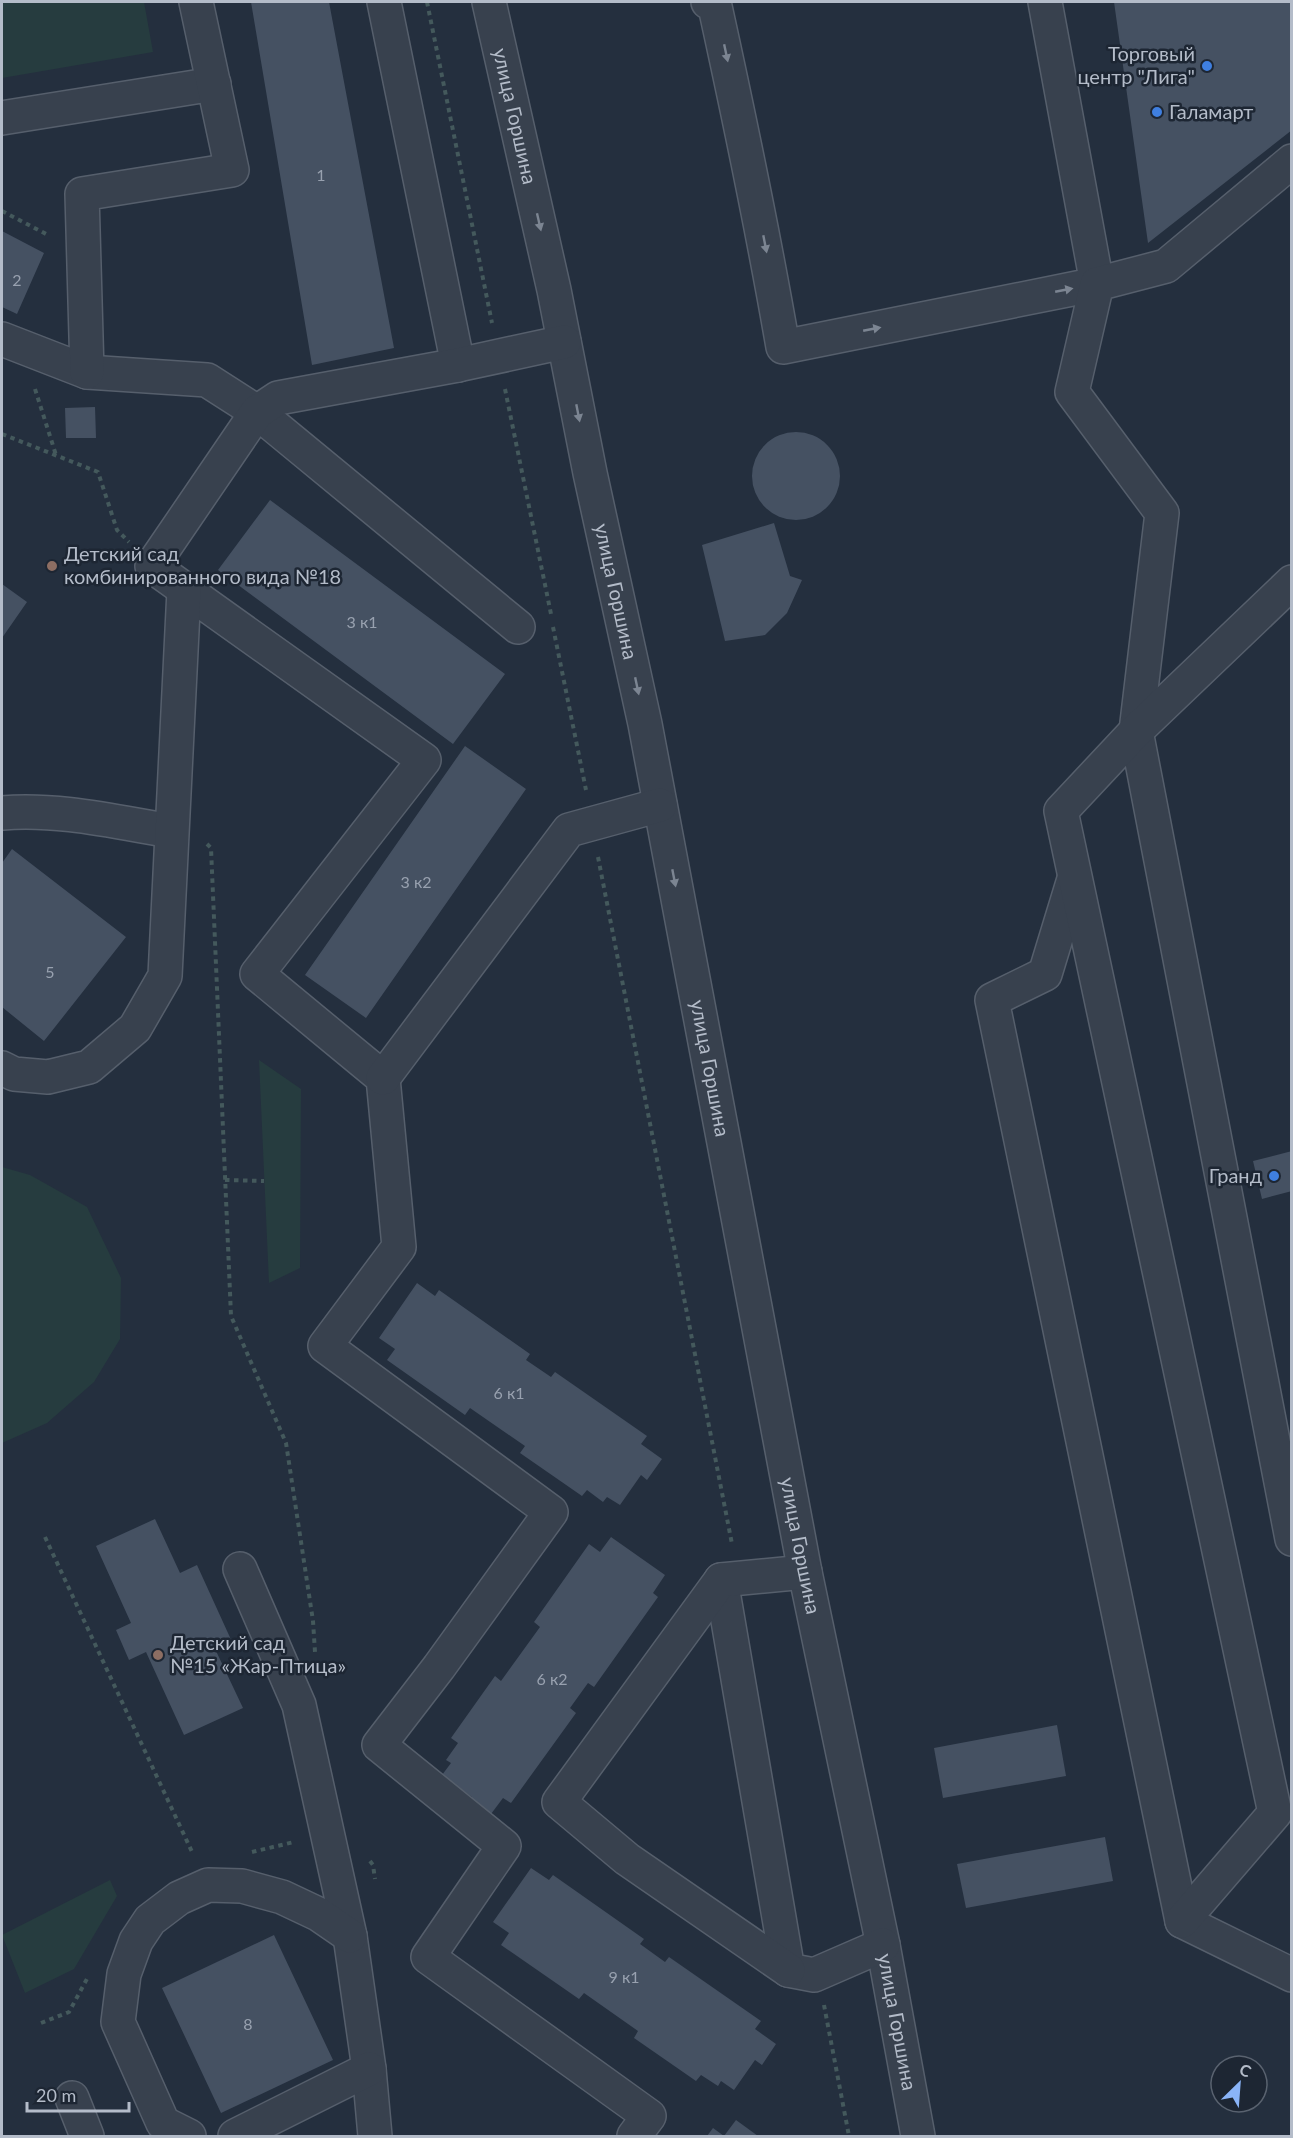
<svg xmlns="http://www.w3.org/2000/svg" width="1293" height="2138" font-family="Lato,sans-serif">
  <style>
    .green { fill: #263c3f }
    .building { fill: #455162 }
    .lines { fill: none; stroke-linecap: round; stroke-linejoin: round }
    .minor-casing { stroke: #565f6c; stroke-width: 36 }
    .path { stroke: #44595c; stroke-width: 4; stroke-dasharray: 4.5 4.5; stroke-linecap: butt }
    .minor { stroke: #38414e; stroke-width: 33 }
    .oneway { fill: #7c8592 }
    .shop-dot { fill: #3f7fe0; stroke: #1d2633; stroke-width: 2 }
    .education-dot { fill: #8d6e63; stroke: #1d2633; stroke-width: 2 }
    .labels { text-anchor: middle; stroke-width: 5; stroke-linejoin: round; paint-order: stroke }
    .number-label { font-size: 16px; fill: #98a1af }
    .poi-label { font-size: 20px; fill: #b4bcc9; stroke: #1d2633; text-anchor: start }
    .street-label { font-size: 20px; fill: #b4bcc9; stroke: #1d2633 }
  </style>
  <rect width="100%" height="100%" fill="#242f3e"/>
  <path class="green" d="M 2,2 L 144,2 L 153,52 L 2,78 Z
    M 259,1060 L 301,1089 L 300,1268 L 269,1283 Z
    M 2,1167 L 30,1175 L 87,1207 L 121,1278 L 120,1339 L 94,1382 L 47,1423 L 2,1443 Z
    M 110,1880 L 117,1896 L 74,1969 L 25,1993 L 2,1935 Z"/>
  <path class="building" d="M 251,2 L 329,2 L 394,348 L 312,365 Z
    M 1114,2 L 1292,2 L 1292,130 L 1148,243 Z
    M 2,231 L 44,253 L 17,314 L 2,307 Z
    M 95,407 L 96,438 L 66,438 L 65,408 Z
    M752 476a44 44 0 1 1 88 0a44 44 0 1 1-88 0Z
    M 270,500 L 505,674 L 453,744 L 218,570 Z
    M 774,523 L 790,576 L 802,580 L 787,613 L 765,635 L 725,641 L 702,545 Z
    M 2,584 L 27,602 L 2,638 Z
    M 465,746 L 526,789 L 366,1018 L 305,975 Z
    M 12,849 L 126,937 L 44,1041 L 2,1007 L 2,863 Z
    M 1292,1151 L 1292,1191 L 1262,1199 L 1253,1161 Z
    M 417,1283 L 435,1296 L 439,1290 L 530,1354 L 526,1360 L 551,1377 L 555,1372 L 647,1436 L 641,1444 L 662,1459 L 647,1480 L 641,1475 L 620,1505 L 607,1497 L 603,1502 L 587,1490 L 582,1496 L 520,1453 L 525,1446 L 470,1408 L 465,1415 L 387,1360 L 395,1349 L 379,1338 Z
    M 155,1519 L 180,1573 L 197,1565 L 233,1644 L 216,1651 L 243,1708 L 184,1735 L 146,1652 L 129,1660 L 116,1630 L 131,1623 L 96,1546 Z
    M 611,1537 L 665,1575 L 653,1593 L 658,1597 L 594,1687 L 588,1683 L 570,1708 L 576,1713 L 511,1803 L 503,1798 L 488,1818 L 467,1803 L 472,1797 L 442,1775 L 451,1763 L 446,1760 L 458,1743 L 451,1738 L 495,1676 L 501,1681 L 540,1627 L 534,1622 L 589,1544 L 600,1552 Z
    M 1057,1725 L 1066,1776 L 943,1798 L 934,1748 Z
    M 1105,1837 L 1113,1881 L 966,1908 L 957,1864 Z
    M 531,1868 L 549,1880 L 553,1875 L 644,1939 L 640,1944 L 665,1962 L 669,1957 L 761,2021 L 755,2029 L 776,2044 L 762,2065 L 755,2060 L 734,2090 L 721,2081 L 718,2086 L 701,2075 L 696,2081 L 634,2038 L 638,2031 L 584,1993 L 579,1999 L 501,1945 L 509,1933 L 493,1922 Z
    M 274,1935 L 333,2060 L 221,2113 L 162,1988 Z
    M 736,2120 L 758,2136 L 707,2136 L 713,2128 L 724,2136 Z"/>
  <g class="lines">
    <defs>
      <g id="minor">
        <path d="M 384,2 L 458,365"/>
        <path id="s1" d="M 489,2 L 554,290 L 590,473 L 645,724 L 805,1572 L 883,1945 L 918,2136"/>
        <path d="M 708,2 L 714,2 C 739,116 763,231 783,347 L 1097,284 L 1045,2"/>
        <path d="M 2,118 L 214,84"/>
        <path d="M 1292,161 L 1166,266 L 1097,284 L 1072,392 L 1162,513 L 1136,731 L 1292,1539"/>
        <path d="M 2,339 L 87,372 L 207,380 L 257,412 L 518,627"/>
        <path d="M 564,342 L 458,365 L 278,398 L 257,412 L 152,566 L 424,760 L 257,974 L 383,1078 L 399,1247 L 325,1346 L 551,1512 L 439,1667 L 379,1745 L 504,1846 L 428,1957 L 649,2116 L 634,2136"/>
        <path d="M 87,372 L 82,194 L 232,170 L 196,2"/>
        <path d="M 2,813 C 57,808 116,822 171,831"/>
        <path d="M 1074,879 L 1045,974 L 992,1000 L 1182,1921 L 1292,1975"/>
        <path d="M 2,1068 L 14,1074 L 48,1077 L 89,1067 L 135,1028 L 165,976 L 184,590"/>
        <path d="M 383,1078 L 569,830 L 660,805"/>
        <path d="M 240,1569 L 299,1705 L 350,1936 L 369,2069 L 375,2136"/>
        <path d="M 721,1580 L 788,1970 L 814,1975 L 883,1945"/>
        <path d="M 1182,1921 L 1275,1813 L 1061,811 L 1136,731 L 1292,582"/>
        <path d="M 788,1970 L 627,1859 L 559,1802 L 721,1580 L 805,1572"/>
        <path d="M 72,2098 L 87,2136"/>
        <path d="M 189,2136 L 163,2123 L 118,2022 L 124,1974 L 136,1941 L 150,1920 L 179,1898 L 208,1885 L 242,1886 L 282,1897 L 318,1914 L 350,1936"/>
        <path d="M 235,2136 L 369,2069"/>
      </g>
    </defs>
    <use href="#minor" class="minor-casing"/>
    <path class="path" d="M 427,2 L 492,323
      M 2,211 L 48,235
      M 35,389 L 56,455
      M 505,389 L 551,614
      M 2,434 L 98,472 L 117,530 L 129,542
      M 553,627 L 586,790
      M 207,844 L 211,848 L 231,1316 L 286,1443 L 313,1621 L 315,1652
      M 598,857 L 732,1544
      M 225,1180 L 264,1181
      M 45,1537 L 193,1854
      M 252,1852 L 294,1842
      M 370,1861 L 373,1865 L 375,1879
      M 824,2005 L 849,2136
      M 41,2023 L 69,2012 L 88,1977"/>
    <use href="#minor" class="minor"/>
  </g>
  <defs><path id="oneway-solid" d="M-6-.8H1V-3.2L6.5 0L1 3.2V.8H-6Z" transform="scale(1.5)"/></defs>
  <g class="oneway">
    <use href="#oneway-solid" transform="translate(726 53) rotate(78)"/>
    <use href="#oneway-solid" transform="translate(539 222) rotate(77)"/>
    <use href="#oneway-solid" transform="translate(765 244) rotate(79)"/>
    <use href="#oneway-solid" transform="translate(1064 290) rotate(-11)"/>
    <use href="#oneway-solid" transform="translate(872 329) rotate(-11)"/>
    <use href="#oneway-solid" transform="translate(578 413) rotate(79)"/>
    <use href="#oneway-solid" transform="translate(637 686) rotate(78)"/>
    <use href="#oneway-solid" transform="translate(674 878) rotate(79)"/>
  </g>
  <g class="shop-dot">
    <circle cx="1207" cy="66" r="6"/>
    <circle cx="1157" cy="112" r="6"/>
    <circle cx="1274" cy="1176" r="6"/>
  </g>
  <g class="education-dot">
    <circle cx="52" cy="566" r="6"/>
    <circle cx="158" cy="1655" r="6"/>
  </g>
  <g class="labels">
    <g class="number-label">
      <text x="321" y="181">1</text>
      <text x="17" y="286">2</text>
      <text x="362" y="628">3 к1</text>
      <text x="416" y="888">3 к2</text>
      <text x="50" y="978">5</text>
      <text x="509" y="1399">6 к1</text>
      <text x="552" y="1685">6 к2</text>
      <text x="624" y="1983">9 к1</text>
      <text x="248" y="2030">8</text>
    </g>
    <g class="poi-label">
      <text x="1195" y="61" text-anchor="end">Торговый<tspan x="1195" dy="23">центр "Лига"</tspan></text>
      <text x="1169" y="119">Галамарт</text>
      <text x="64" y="561">Детский сад<tspan x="64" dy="23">комбинированного вида №18</tspan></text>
      <text x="1262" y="1183" text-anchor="end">Гранд</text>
      <text x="170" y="1650">Детский сад<tspan x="170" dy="23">№15 «Жар-Птица»</tspan></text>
    </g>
    <g class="street-label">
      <text dy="7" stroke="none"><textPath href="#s1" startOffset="117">улица Горшина</textPath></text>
      <text dy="7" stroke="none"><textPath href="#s1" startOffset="603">улица Горшина</textPath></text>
      <text dy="7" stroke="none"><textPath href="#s1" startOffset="1089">улица Горшина</textPath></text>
      <text dy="7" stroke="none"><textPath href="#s1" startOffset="1575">улица Горшина</textPath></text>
      <text dy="7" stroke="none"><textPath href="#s1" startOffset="2061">улица Горшина</textPath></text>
    </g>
  </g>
  <rect width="1293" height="2138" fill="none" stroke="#b4bcc9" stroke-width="6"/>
  <g transform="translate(1239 2084) rotate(25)"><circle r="28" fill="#1d2633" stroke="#59626f" stroke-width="1.5"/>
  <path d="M0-4.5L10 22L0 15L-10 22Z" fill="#8ab4f8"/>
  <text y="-9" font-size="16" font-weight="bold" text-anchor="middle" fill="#b4bcc9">С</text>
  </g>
  <path d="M27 2102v9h102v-9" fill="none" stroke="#b4bcc9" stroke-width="3"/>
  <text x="36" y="2102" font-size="18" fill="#b4bcc9" stroke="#1d2633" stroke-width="4.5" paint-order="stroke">20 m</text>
</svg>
